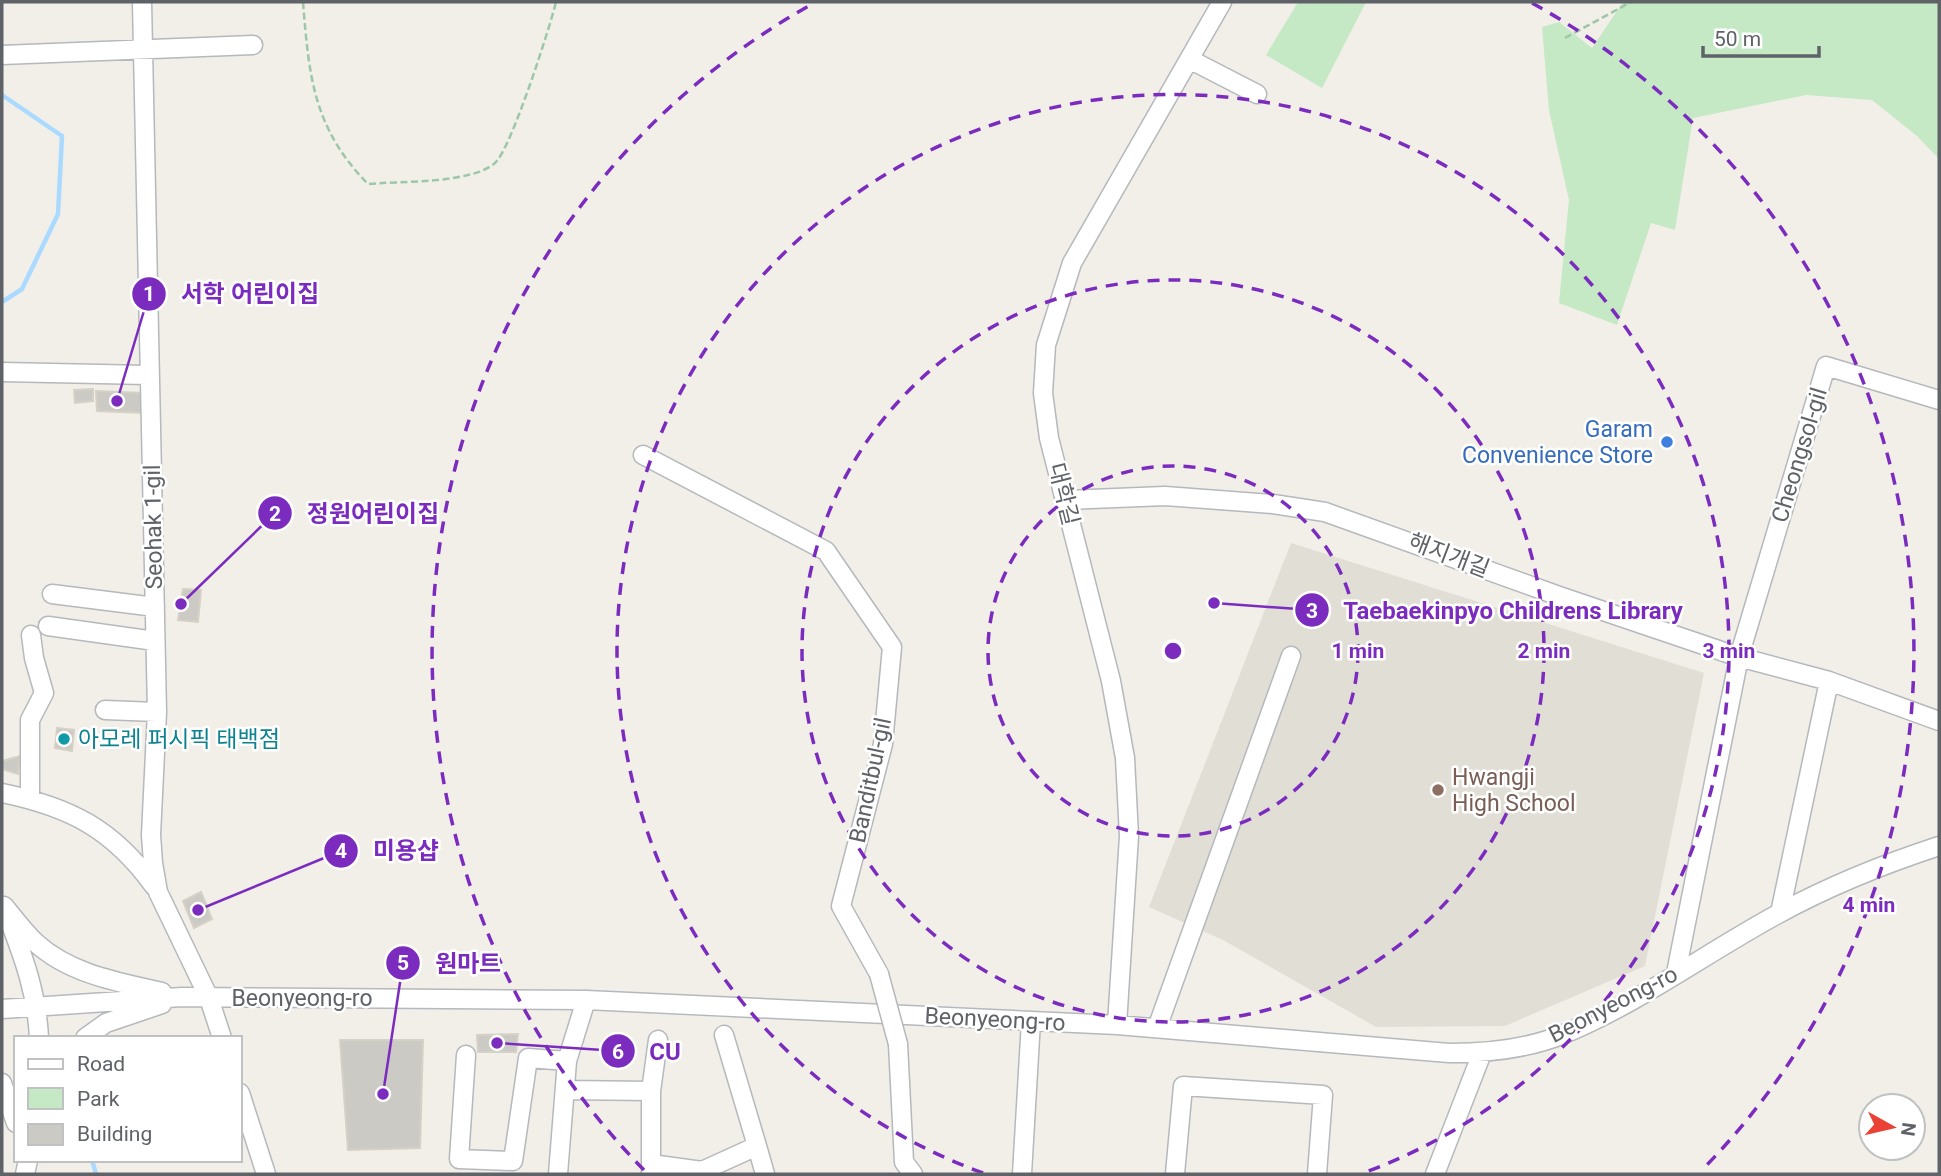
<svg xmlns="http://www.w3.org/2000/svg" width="1941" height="1176" font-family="Roboto,'Noto Sans KR',sans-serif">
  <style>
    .education { fill: #e1ded6 }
    .green { fill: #c5e8c5 }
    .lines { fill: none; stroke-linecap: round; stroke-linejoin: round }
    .stream { stroke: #aadaff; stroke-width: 4.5 }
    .building { fill: #cccac5; stroke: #d6d1c6; stroke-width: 2 }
    .minor-casing { stroke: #b5b8bc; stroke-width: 21 }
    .path { stroke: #9cc7a9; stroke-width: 2.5; stroke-dasharray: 7 3.5; stroke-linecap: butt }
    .minor { stroke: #fff; stroke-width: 18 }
    .minor-bridge-casing { stroke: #b5b8bc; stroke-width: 21; stroke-linecap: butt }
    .minor-bridge { stroke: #fff; stroke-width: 18 }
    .ring { fill: none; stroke: #7b2cbf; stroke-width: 3.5; stroke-dasharray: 12 9 }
    .shop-dot { fill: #3f7fe0; stroke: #fff; stroke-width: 2.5 }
    .culture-dot { fill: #0f9aa8; stroke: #fff; stroke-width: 2.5 }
    .education-dot { fill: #8d6e63; stroke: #fff; stroke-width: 2.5 }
    .labels { text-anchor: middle; stroke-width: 5; stroke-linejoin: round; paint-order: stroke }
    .shop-label { font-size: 23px; fill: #366cbe; stroke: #fff; text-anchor: end }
    .street-label { font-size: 23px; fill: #5f6368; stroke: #fff }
    .culture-label { font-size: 23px; fill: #0d838f; stroke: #fff; text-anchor: start }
    .education-label { font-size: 23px; fill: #785e54; stroke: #fff; text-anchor: start }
    .centre { fill: #7b2cbf; stroke: #fff; stroke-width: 3.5 }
    .ring-label { font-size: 21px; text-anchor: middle; font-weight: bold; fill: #7b2cbf; stroke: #fff; stroke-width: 5; stroke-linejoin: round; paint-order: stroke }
    .leader { fill: none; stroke: #7b2cbf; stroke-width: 2.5 }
    .callout-dot { fill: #7b2cbf; stroke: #fff; stroke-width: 2.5 }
    .mark-label { font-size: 21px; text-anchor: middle; font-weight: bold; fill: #fff }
    .callout-label { font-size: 24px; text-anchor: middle; font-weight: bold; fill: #7b2cbf; stroke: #fff; stroke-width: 5; stroke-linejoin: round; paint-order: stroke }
  </style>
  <rect width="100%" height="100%" fill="#f1efe8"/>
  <path class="education" d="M 1291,543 L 1704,673 L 1645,966 L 1505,1026 L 1376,1027 L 1223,940 L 1149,907 Z"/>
  <path class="green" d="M 1298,2 L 1366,2 L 1322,88 L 1266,55 Z
    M 1623,2 L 1939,2 L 1939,159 L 1917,136 L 1872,100 L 1806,95 L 1693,118 L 1675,230 L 1651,223 L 1617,325 L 1559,303 L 1569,200 L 1549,110 L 1542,27 L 1559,22 L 1592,48 Z"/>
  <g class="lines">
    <path class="stream" d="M 2,95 L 62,136 L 58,214 L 22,289 L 2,302
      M 92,1160 L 96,1174"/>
  </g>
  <path class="building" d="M 93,389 L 93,401 L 75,403 L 74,390 Z
    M 96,391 L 143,393 L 145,413 L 97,411 Z
    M 183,589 L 201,590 L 198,622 L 178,620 Z
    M 57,728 L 74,730 L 72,751 L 55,748 Z
    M 20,756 L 18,774 L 2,769 L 2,761 Z
    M 201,892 L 212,919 L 194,928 L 183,901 Z
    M 518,1034 L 516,1052 L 478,1052 L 477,1035 Z
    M 340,1040 L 423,1040 L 420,1148 L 348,1150 Z"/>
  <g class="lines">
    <defs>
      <path id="minor" d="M 142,2 L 157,712 L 151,835 L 153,863 L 158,892 L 209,998 L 222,1038
        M 2,55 L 253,45
        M 1189,59 L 1257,94
        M 2,372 L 148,375
        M 643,455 L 826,551 L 892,647 L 883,744 L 841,906 L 879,974
        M 1066,500 L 1165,496 L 1273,504 L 1325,512 L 1559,596 L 1739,657 L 1829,681 L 1939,721
        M 52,594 L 155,607
        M 48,626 L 155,641
        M 105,710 L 157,712
        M 2,793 C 70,807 113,829 154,886
        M 30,799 L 30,720 L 44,693 L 34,658 L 31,635
        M 4,906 C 14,918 24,932 36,943 C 70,974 118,982 162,992
        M 1780,913 L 1829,681
        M 8,917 C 24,958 37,994 39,1038
        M 1676,973 L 1739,657 L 1826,366 L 1939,400
        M 2,1009 L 182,997 L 586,1000 L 1117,1025 L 1449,1053 C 1488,1053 1528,1049 1564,1034 C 1639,1003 1706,953 1778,914 C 1829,886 1884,864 1939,846
        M 1117,1025 L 1129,836 L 1125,758 L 1111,681 L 1049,438 L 1043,393 L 1046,345 L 1072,263 L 1222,2
        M 1157,1028 L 1291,656
        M 85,1038 L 106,1023 L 162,1004
        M 898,1044 L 904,1162 L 913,1174
        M 466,1055 L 459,1159 L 513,1161 L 528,1058 L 567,1061
        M 2,1083 L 16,1123
        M 565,1090 L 651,1091 L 651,1174
        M 651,1091 L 658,1040
        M 240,1093 L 266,1174
        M 757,1146 L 765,1174
        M 651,1164 L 702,1171 L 702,1174
        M 702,1171 L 757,1146 L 724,1035
        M 25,1174 L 28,1160
        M 558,1174 L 567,1061 L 586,1000
        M 1022,1174 L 1031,1021
        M 1175,1174 L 1183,1086 L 1323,1095 L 1317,1174
        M 1435,1174 L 1482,1053"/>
    </defs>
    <use href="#minor" class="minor-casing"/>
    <path class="path" d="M 303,2 C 309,76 313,128 368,184 C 399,181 471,184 495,163 C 511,149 550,27 556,2
      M 1565,38 L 1631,2"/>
    <use href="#minor" class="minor"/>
    <defs>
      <path id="minor-bridge" d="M 879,974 L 898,1044"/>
    </defs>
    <use href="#minor-bridge" class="minor-bridge-casing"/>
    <use href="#minor-bridge" class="minor-bridge"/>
  </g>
  <g class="ring">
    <circle cx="1173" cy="651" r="185"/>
    <circle cx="1173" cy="651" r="371"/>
    <path d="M983 1173A556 556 0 1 1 1363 1173"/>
    <path d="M644 1170A741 741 0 0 1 814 3M1532 3A741 741 0 0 1 1702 1170"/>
  </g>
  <circle class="shop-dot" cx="1667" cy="442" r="7"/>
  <circle class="culture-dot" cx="64" cy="739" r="7"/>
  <circle class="education-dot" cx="1438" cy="790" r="7"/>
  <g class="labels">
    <g class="shop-label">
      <text x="1653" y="437">Garam<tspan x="1653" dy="26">Convenience Store</tspan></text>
    </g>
    <g class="street-label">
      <text transform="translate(1799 455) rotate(-73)" y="8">Cheongsol-gil</text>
      <text transform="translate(1064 494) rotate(76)" y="8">대학길</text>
      <text transform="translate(153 527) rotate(-91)" y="8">Seohak 1-gil</text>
      <text transform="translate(1449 555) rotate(21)" y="8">해지개길</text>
      <text transform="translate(870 780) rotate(-78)" y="8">Banditbul-gil</text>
      <text x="302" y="1006">Beonyeong-ro</text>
      <text transform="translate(1613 1004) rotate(-27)" y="8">Beonyeong-ro</text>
      <text transform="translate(995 1019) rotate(3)" y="8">Beonyeong-ro</text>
    </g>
    <g class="culture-label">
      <text x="78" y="747">아모레 퍼시픽 태백점</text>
    </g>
    <g class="education-label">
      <text x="1452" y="785">Hwangji<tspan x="1452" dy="26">High School</tspan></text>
    </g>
  </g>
  <circle cx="1173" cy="651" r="10" class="centre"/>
  <g class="ring-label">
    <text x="1358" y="658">1 min</text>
    <text x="1544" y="658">2 min</text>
    <text x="1729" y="658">3 min</text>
    <text x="1869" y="912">4 min</text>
  </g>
  <path class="leader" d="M117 401L149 294M181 604L275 513M1214 603L1312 610M198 910L341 851M383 1094L403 963M497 1043L618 1051"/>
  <g class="callout-dot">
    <circle cx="117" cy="401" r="7"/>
    <circle cx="181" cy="604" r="7"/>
    <circle cx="1214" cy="603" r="7"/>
    <circle cx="198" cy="910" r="7"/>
    <circle cx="383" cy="1094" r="7"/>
    <circle cx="497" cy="1043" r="7"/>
    <circle cx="149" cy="294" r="18"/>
    <circle cx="275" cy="513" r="18"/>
    <circle cx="1312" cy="610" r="18"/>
    <circle cx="341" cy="851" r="18"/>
    <circle cx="403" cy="963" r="18"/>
    <circle cx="618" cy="1051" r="18"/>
  </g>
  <g class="mark-label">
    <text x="149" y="301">1</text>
    <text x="275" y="521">2</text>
    <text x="1312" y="618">3</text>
    <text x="341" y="858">4</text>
    <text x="403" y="970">5</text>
    <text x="618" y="1059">6</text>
  </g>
  <g class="callout-label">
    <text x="250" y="302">서학 어린이집</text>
    <text x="373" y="522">정원어린이집</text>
    <text x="1513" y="619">Taebaekinpyo Childrens Library</text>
    <text x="406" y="859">미용샵</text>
    <text x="468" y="972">원마트</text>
    <text x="665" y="1060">CU</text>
  </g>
  <rect width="1941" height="1176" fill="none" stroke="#5f6368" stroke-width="7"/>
  <rect x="14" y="1036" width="228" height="126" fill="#ffffff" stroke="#bfc1c3" stroke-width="2"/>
  <rect x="28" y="1059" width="35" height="10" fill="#ffffff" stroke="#bfc1c3" stroke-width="2"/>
  <text x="77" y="1071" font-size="21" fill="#5f6368">Road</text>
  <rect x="28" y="1088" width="35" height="21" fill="#c5e8c5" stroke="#bfc1c3" stroke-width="2"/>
  <text x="77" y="1106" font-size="21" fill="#5f6368">Park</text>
  <rect x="28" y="1124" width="35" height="21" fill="#cccac5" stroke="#bfc1c3" stroke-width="2"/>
  <text x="77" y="1141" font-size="21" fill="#5f6368">Building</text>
  <g transform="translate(1892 1127) rotate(98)"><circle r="33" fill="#ffffff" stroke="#bfc1c3" stroke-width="2"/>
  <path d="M0-5L12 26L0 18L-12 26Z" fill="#ea4335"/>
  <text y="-10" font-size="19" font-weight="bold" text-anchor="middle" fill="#5f6368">N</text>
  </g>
  <path d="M1703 46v10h116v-10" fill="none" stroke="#5f6368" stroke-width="3.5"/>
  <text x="1714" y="46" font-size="21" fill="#5f6368" stroke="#ffffff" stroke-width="5" paint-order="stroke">50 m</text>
</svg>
